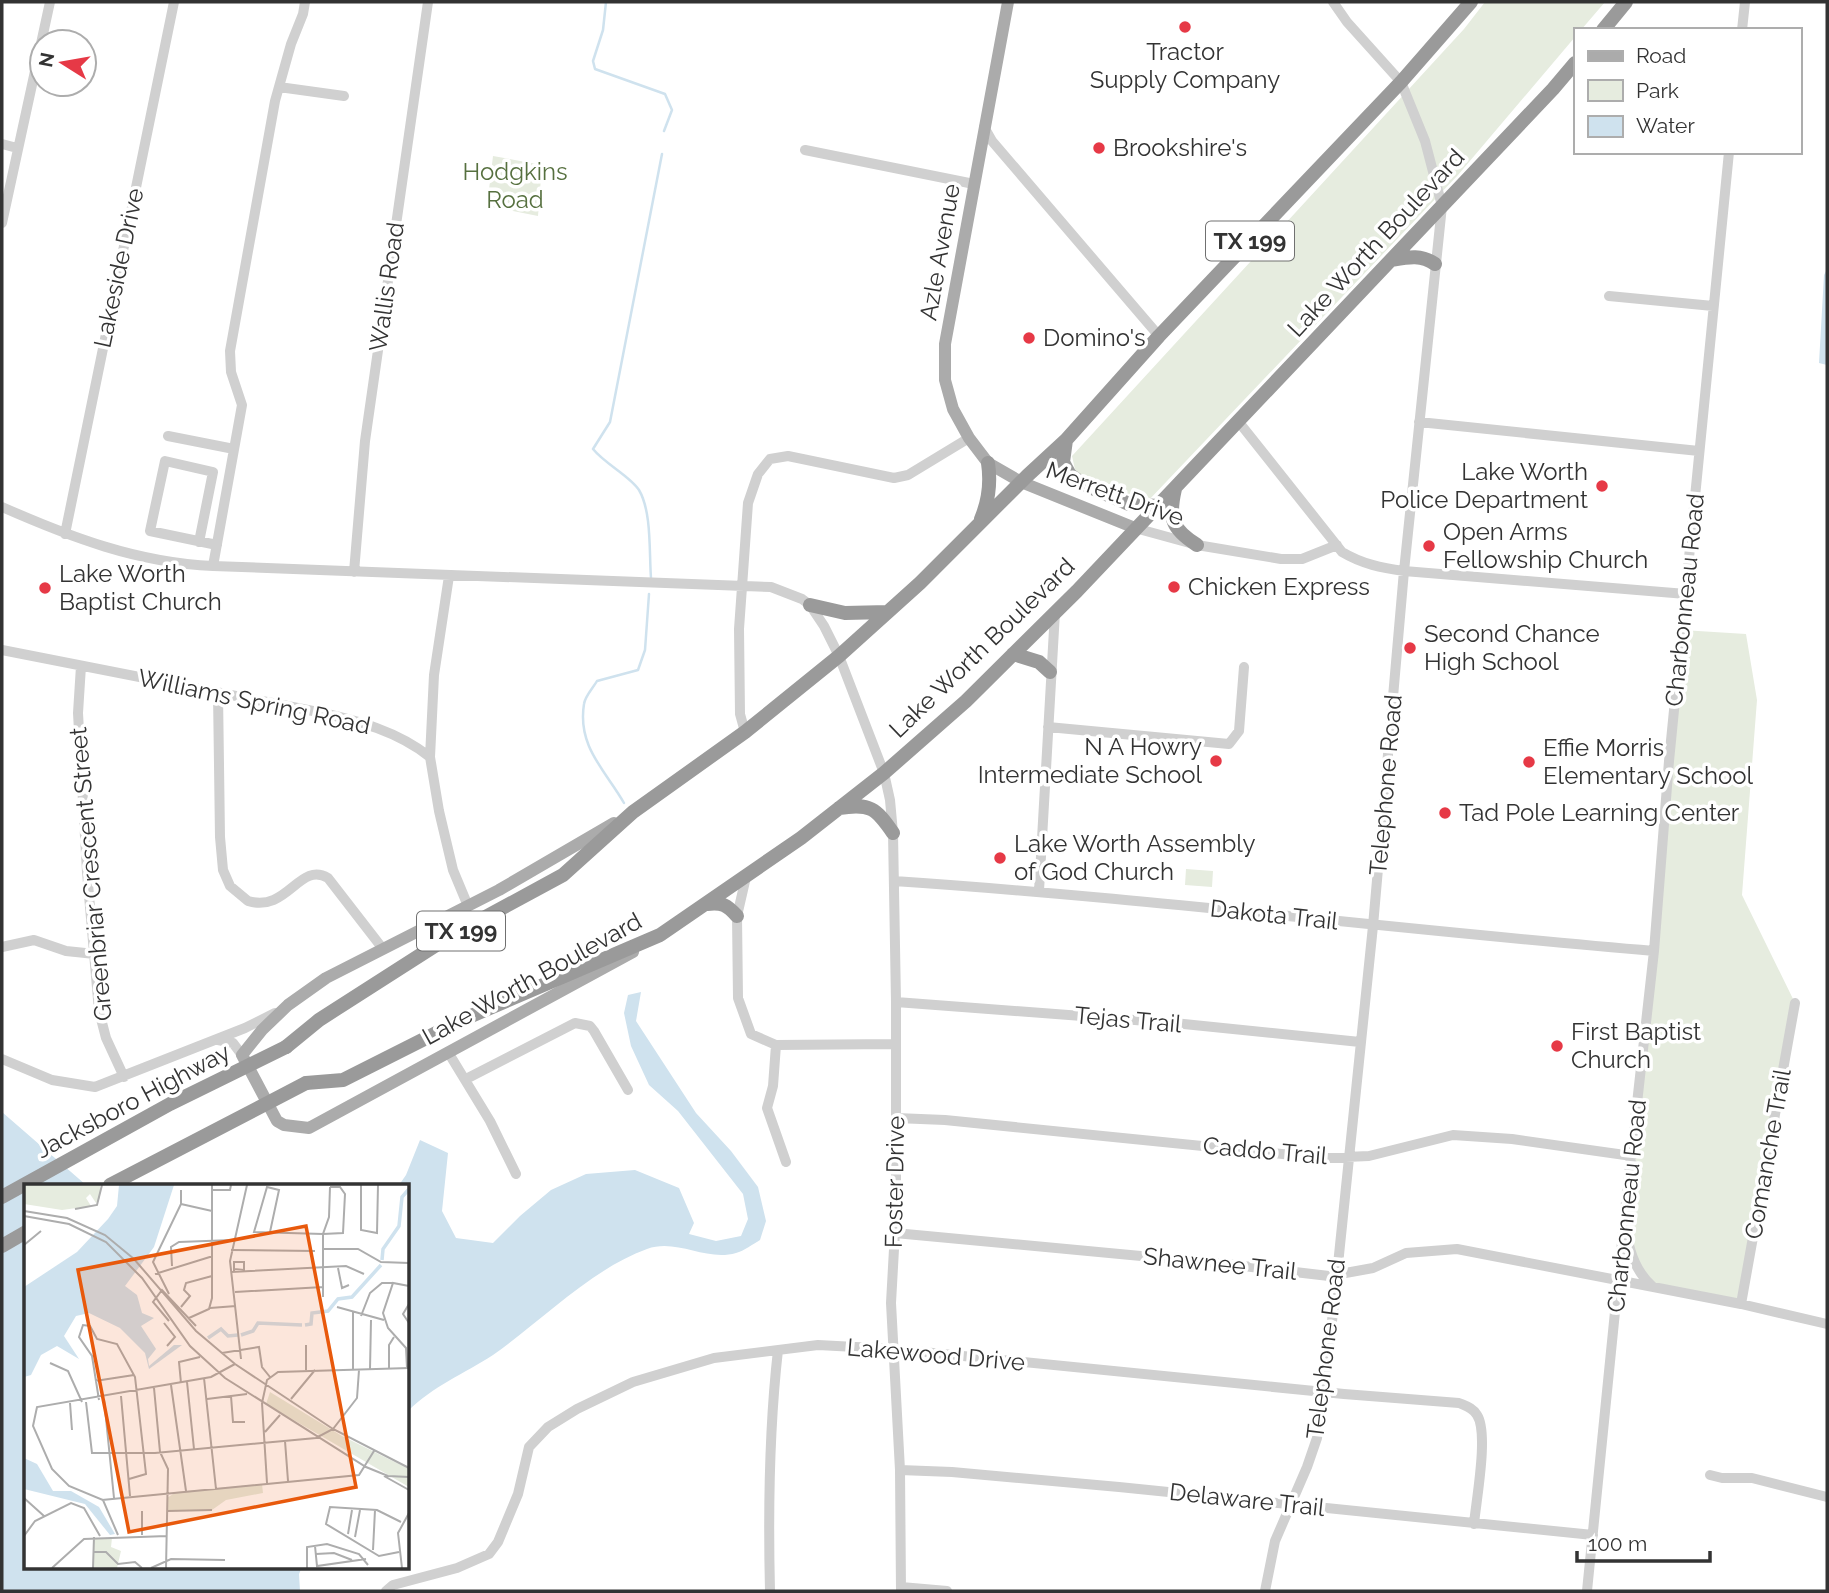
<svg xmlns="http://www.w3.org/2000/svg" width="1829" height="1593" font-family="Raleway,sans-serif">
  <style>
    .green { fill: #e6ecdf }
    .water { fill: #cfe2ee }
    .lines { fill: none; stroke-linecap: round; stroke-linejoin: round }
    .stream { stroke: #cfe2ee; stroke-width: 2.5 }
    .minor { stroke: #d0d0d0; stroke-width: 10 }
    .major { stroke: #ababab; stroke-width: 12 }
    .highway { stroke: #9a9a9a; stroke-width: 14 }
    .highway-bridge { stroke: #9a9a9a; stroke-width: 14 }
    .poi-dot { fill: #e63946; stroke: #fff; stroke-width: 2.5 }
    .labels { text-anchor: middle; stroke-width: 7; stroke-linejoin: round; paint-order: stroke }
    .shield { fill: #fff; stroke: #707070; stroke-width: 2 }
    .shield-label { font-size: 23px; font-weight: bold; fill: #333 }
    .poi-label { font-size: 24px; fill: #333; stroke: #fff; text-anchor: start }
    .park-label { font-size: 24px; fill: #56703f; stroke: #fff }
    .street-label { font-size: 24px; fill: #333; stroke: #fff }
    .inset-river { fill: none; stroke: #cfe2ee; stroke-width: 3.5 }
    .inset-road { fill: none; stroke: #adadad; stroke-width: 2 }
    .view { fill: #e8590c; fill-opacity: 0.15; stroke: #e8590c; stroke-width: 3.5 }
    .inset-edge { fill: none; stroke: #333; stroke-width: 3.5 }
  </style>
  <rect width="100%" height="100%" fill="#fff"/>
  <path class="green" d="M 1485,2 L 1605,2 L 1581,30 L 1575,30 L 1575,37 L 1458,175 L 1148,501 L 1076,474 L 1072,456 L 1464,29 Z
    M 493,156 L 542,165 L 538,216 L 487,206 Z
    M 1682,630 L 1746,634 L 1757,700 L 1742,895 L 1795,1003 L 1741,1304 L 1654,1287 L 1636,1267 L 1624,1225 Z
    M 1186,869 L 1213,871 L 1212,887 L 1185,885 Z"/>
  <path class="water" d="M 1827,269 L 1827,365 L 1819,363 L 1824,275 Z
    M 641,992 L 636,1021 L 696,1113 L 731,1151 L 758,1187 L 766,1221 L 760,1240 C 753,1244 744,1251 736,1253 C 706,1262 677,1238 647,1249 C 593,1268 540,1322 493,1355 C 464,1374 433,1386 408,1411 L 408,1185 L 399,1185 L 406,1175 L 420,1140 L 448,1153 L 442,1211 L 456,1238 L 493,1243 L 520,1216 L 551,1190 L 586,1174 L 635,1170 L 679,1188 L 694,1223 L 689,1234 L 716,1241 L 741,1236 L 748,1219 L 743,1194 L 678,1111 L 649,1085 L 631,1046 L 624,1013 L 628,995 Z
    M 2,1112 L 86,1185 L 26,1185 L 26,1567 L 302,1567 L 299,1574 L 300,1591 L 2,1591 Z"/>
  <g class="lines">
    <path class="stream" d="M 606,2 L 603,30 L 593,61 L 595,69 L 665,94 L 672,110 L 664,131
      M 651,578 C 649,553 652,512 639,490 C 630,476 605,464 593,449 L 610,422 L 662,154
      M 624,803 C 606,771 577,747 584,704 C 585,696 593,688 597,681 L 638,670 L 645,650 L 649,594"/>
    <path class="minor" d="M 1742,30 L 1745,2
      M 279,87 L 344,96
      M 984,127 L 992,141 L 1159,336
      M 2,144 L 17,148
      M 805,150 L 974,184
      M 2,223 L 50,2
      M 1609,296 L 1713,306
      M 1238,421 L 1342,552 C 1362,564 1382,568 1404,571 L 1686,594
      M 1419,422 L 1699,451
      M 168,436 L 234,449
      M 2,507 C 70,537 138,563 213,566 L 771,587 L 802,599 L 810,605 L 824,626 L 839,656 L 884,773 L 890,800 L 893,833 L 896,1002 L 896,1213 L 891,1303 L 900,1470 L 901,1591
      M 1135,528 L 1197,545 L 1281,559 L 1302,559 L 1337,545
      M 65,534 L 174,2
      M 199,542 L 213,472 L 165,461 L 150,531 L 217,545
      M 213,566 L 242,405 L 231,372 L 230,351 L 275,101 L 291,44 L 303,14 L 305,2
      M 354,572 L 365,441 L 428,2
      M 2,650 L 318,712 C 359,721 397,731 430,757 L 439,811 L 453,870 L 468,906
      M 81,666 L 78,713 L 87,872 L 99,1011 L 106,1038 L 124,1077
      M 218,693 L 220,837 L 223,870 L 230,886 L 248,901 C 288,913 299,861 328,878 L 383,949
      M 1048,727 L 1229,744 L 1239,731 L 1244,667
      M 745,732 L 740,714 L 739,629 L 748,503 L 758,474 L 770,459 L 788,456 L 894,478 L 908,475 L 969,438
      M 430,757 L 434,675 L 449,576
      M 746,877 L 737,916 L 738,998 L 751,1034 L 776,1045 L 895,1044
      M 894,881 C 1148,898 1400,930 1654,951
      M 1039,891 L 1055,612
      M 2,947 L 34,940 L 66,951 L 95,954
      M 896,1002 L 1174,1023 L 1360,1042
      M 218,1040 L 233,1043 L 242,1055
      M 776,1045 L 773,1086 L 767,1108 L 786,1162
      M 448,1052 L 490,1121 L 516,1174
      M 2,1059 L 52,1080 L 95,1087 L 245,1028 L 275,1013
      M 466,1079 L 575,1023 L 590,1026 L 594,1031 L 628,1090
      M 896,1118 L 945,1120 L 1322,1158 L 1369,1156 L 1453,1135 L 1512,1139 L 1632,1156
      M 895,1233 L 1226,1264 L 1329,1276 L 1373,1268 L 1406,1253 L 1457,1249 L 1741,1304 L 1827,1324
      M 1626,1233 C 1631,1255 1636,1272 1653,1287
      M 1741,1304 L 1795,1003
      M 900,1470 L 952,1472 L 1119,1487 L 1593,1535
      M 1710,1475 L 1722,1478 L 1752,1478 L 1827,1497
      M 901,1587 L 947,1591
      M 386,1591 L 393,1585 L 457,1568 L 489,1554 L 498,1542 L 518,1494 L 529,1447 L 548,1427 L 577,1409 L 633,1382 L 714,1358 L 818,1345 L 893,1349 L 1344,1394 L 1459,1403 C 1466,1406 1473,1408 1477,1415 C 1489,1433 1476,1501 1474,1524
      M 770,1591 C 768,1511 769,1430 778,1350
      M 1265,1591 L 1275,1541 L 1307,1467 L 1317,1438 L 1333,1313 L 1373,926 L 1404,571 L 1442,206 L 1425,141 L 1401,82 L 1347,22 L 1333,2
      M 1587,1591 L 1626,1202 L 1654,951 L 1669,761 L 1729,152"/>
    <path class="major" d="M 1008,2 L 945,344 L 945,380 L 953,409 L 969,438 L 988,463 L 1021,482 L 1135,528
      M 614,823 L 499,890 L 326,978 L 288,1005 L 262,1030 L 242,1055 L 277,1121 L 284,1125 L 309,1128 L 633,952"/>
    <path class="highway" d="M 1603,30 L 1626,2
      M 1391,260 C 1408,257 1421,254 1435,264
      M 1066,440 L 1063,462 L 1070,475 L 1083,484 L 1129,504 L 1157,506
      M 1175,489 C 1168,519 1172,529 1197,545
      M 981,519 C 989,500 991,483 988,463
      M 810,605 L 845,613 L 888,612
      M 1013,654 L 1039,662 L 1050,672
      M 839,808 C 870,803 876,808 893,833
      M 707,904 C 722,902 727,905 737,916
      M 286,1047 L 319,1020 L 447,938 L 563,875 L 633,812 L 745,732 L 839,656 L 920,583 L 1027,476 L 1066,440 L 1159,336 L 1401,82 L 1471,2
      M 306,1083 L 343,1080 L 464,1019 L 660,935 L 801,838 L 884,773 L 966,701 L 1077,591 L 1553,89 L 1575,63
      M 2,1246 L 26,1232"/>
    <path class="highway-bridge" d="M 110,1185 L 306,1083
      M 2,1197 L 170,1104 L 286,1047"/>
  </g>
  <g class="poi-dot">
    <circle cx="1185" cy="27" r="7"/>
    <circle cx="1099" cy="148" r="7"/>
    <circle cx="1029" cy="338" r="7"/>
    <circle cx="1602" cy="486" r="7"/>
    <circle cx="1429" cy="546" r="7"/>
    <circle cx="1174" cy="587" r="7"/>
    <circle cx="45" cy="588" r="7"/>
    <circle cx="1410" cy="648" r="7"/>
    <circle cx="1216" cy="761" r="7"/>
    <circle cx="1529" cy="762" r="7"/>
    <circle cx="1445" cy="813" r="7"/>
    <circle cx="1000" cy="858" r="7"/>
    <circle cx="1557" cy="1046" r="7"/>
  </g>
  <g class="labels">
    <g class="shield">
      <rect x="1206" y="221.5" width="88" height="39" rx="5"/>
      <rect x="417" y="911.5" width="88" height="39" rx="5"/>
    </g>
    <g class="shield-label">
      <text x="1250" y="249">TX 199</text>
      <text x="461" y="939">TX 199</text>
    </g>
    <g class="poi-label">
      <text x="1185" y="60" text-anchor="middle">Tractor<tspan x="1185" dy="28">Supply Company</tspan></text>
      <text x="1113" y="156">Brookshire's</text>
      <text x="1043" y="346">Domino's</text>
      <text x="1588" y="480" text-anchor="end">Lake Worth<tspan x="1588" dy="28">Police Department</tspan></text>
      <text x="1443" y="540">Open Arms<tspan x="1443" dy="28">Fellowship Church</tspan></text>
      <text x="59" y="582">Lake Worth<tspan x="59" dy="28">Baptist Church</tspan></text>
      <text x="1188" y="595">Chicken Express</text>
      <text x="1424" y="642">Second Chance<tspan x="1424" dy="28">High School</tspan></text>
      <text x="1202" y="755" text-anchor="end">N A Howry<tspan x="1202" dy="28">Intermediate School</tspan></text>
      <text x="1543" y="756">Effie Morris<tspan x="1543" dy="28">Elementary School</tspan></text>
      <text x="1459" y="821">Tad Pole Learning Center</text>
      <text x="1014" y="852">Lake Worth Assembly<tspan x="1014" dy="28">of God Church</tspan></text>
      <text x="1571" y="1040">First Baptist<tspan x="1571" dy="28">Church</tspan></text>
    </g>
    <g class="park-label">
      <text x="515" y="180">Hodgkins<tspan x="515" dy="28">Road</tspan></text>
    </g>
    <g class="street-label">
      <text transform="translate(1376 243) rotate(-47)" y="8">Lake Worth Boulevard</text>
      <text transform="translate(940 252) rotate(-80)" y="8">Azle Avenue</text>
      <text transform="translate(119 268) rotate(-78)" y="8">Lakeside Drive</text>
      <text transform="translate(387 287) rotate(-82)" y="8">Wallis Road</text>
      <text transform="translate(1115 494) rotate(20)" y="8">Merrett Drive</text>
      <text transform="translate(1685 600) rotate(-84)" y="8">Charbonneau Road</text>
      <text transform="translate(982 648) rotate(-44)" y="8">Lake Worth Boulevard</text>
      <text transform="translate(254 702) rotate(12)" y="8">Williams Spring Road</text>
      <text transform="translate(1386 785) rotate(-85)" y="8">Telephone Road</text>
      <text transform="translate(91 874) rotate(-95)" y="8">Greenbriar Crescent Street</text>
      <text transform="translate(1274 915) rotate(6)" y="8">Dakota Trail</text>
      <text transform="translate(532 979) rotate(-29)" y="8">Lake Worth Boulevard</text>
      <text transform="translate(1128 1020) rotate(5)" y="8">Tejas Trail</text>
      <text transform="translate(133 1101) rotate(-28)" y="8">Jacksboro Highway</text>
      <text transform="translate(1265 1151) rotate(5)" y="8">Caddo Trail</text>
      <text transform="translate(1768 1154) rotate(-80)" y="8">Comanche Trail</text>
      <text transform="translate(895 1182) rotate(-89)" y="8">Foster Drive</text>
      <text transform="translate(1627 1206) rotate(-84)" y="8">Charbonneau Road</text>
      <text transform="translate(1220 1264) rotate(6)" y="8">Shawnee Trail</text>
      <text transform="translate(1326 1349) rotate(-83)" y="8">Telephone Road</text>
      <text transform="translate(936 1355) rotate(5)" y="8">Lakewood Drive</text>
      <text transform="translate(1247 1500) rotate(6)" y="8">Delaware Trail</text>
    </g>
  </g>
  <g transform="translate(24 1184)">
    <rect width="385" height="385" fill="#fff"/>
    <path d="M 0,1 L 76,1 L 76,14 L 72,19 L 66,10 L 62,14 L 67,22 L 38,26 L 0,20 ZM 246,208 L 318,252 L 385,285 L 385,303 L 242,220 ZM 238,300 L 239,309 L 202,316 L 188,326 L 144,327 L 143,314 L 152,308 ZM 70,354 L 88,354 L 87,363 L 97,367 L 93,384 L 70,383 Z" fill="#e6ecdf"/>
    <path d="M 95,1 L 150,1 L 130,63 L 101,102 L 113,111 L 118,129 L 130,134 L 117,142 L 132,165 L 124,175 L 125,182 L 150,161 L 158,161 L 125,185 L 121,169 L 96,144 L 65,129 L 52,132 L 40,152 L 55,175 L 33,162 L 17,171 L 7,191 L 0,193 L 0,103 L 53,68 L 84,35 L 93,22 ZM 0,274 L 13,280 L 29,307 L 47,307 L 75,323 L 91,350 L 86,351 L 61,320 L 0,305 Z" fill="#cfe2ee"/>
    <path class="inset-river" d="M 358,76 L 359,65 L 375,42 L 378,13 L 385,5M 281,141 L 287,140 L 288,129 L 304,127 L 314,115 L 328,113 L 357,81M 217,151 L 229,147 L 234,139 L 278,141M 184,154 L 197,145 L 204,152 L 214,151"/>
    <path class="inset-road" d="M 337,1 L 337,46 L 353,49 L 354,1M 189,6 L 206,6 L 207,1M 157,20 L 188,27M 51,25 L 73,21 L 78,1M 0,27 L 43,34 L 81,51 L 110,75 L 172,147 L 211,180 L 309,245 L 385,284M 0,32 L 45,40 L 82,58 L 118,94 L 166,162 L 201,194 L 342,283 L 364,292 L 385,293M 246,48 L 255,6 L 243,3 L 230,48 L 299,50 L 319,49 L 321,10 L 316,3 L 306,3M 0,61 L 17,47M 300,65 L 334,65 L 357,78 L 385,79M 207,66 L 291,67M 148,82 L 147,63 L 155,58 L 209,56M 314,84 L 318,104 L 325,101M 207,88 L 322,82 L 340,90M 210,88 L 210,78 L 220,78 L 220,86 L 210,85M 131,90 L 189,72M 211,108 L 299,103M 145,110 L 129,78 L 157,20 L 157,6M 299,113 L 299,50 L 305,33 L 306,3M 385,120 L 379,130 L 385,139M 157,123 L 166,112 L 160,106 L 162,99 L 188,92M 313,123 L 360,136M 186,124 L 212,122M 329,128 L 329,186M 337,132 L 346,109 L 358,99 L 369,99M 165,134 L 185,125 L 188,114 L 188,1M 145,137 L 129,118 L 138,106 L 172,142M 140,139 L 151,153 L 143,162M 198,169 L 235,163 L 238,183 L 246,193M 217,175 L 206,77 L 223,1M 26,179 L 44,187 L 58,218M 365,184 L 365,161 L 370,153M 383,184 L 382,164 L 364,144 L 359,129 L 369,99 L 385,102M 346,185 L 347,136M 282,186 L 282,161M 180,194 L 192,305M 71,197 L 110,191M 163,198 L 170,265M 157,199 L 155,178 L 176,173M 147,201 L 162,307M 130,204 L 136,268 L 144,285 L 142,384M 97,212 L 106,312M 207,212 L 209,238 L 221,238M 80,215 L 90,314M 183,215 L 223,210M 267,215 L 291,186M 75,216 L 68,172 L 55,153 L 59,141 L 66,142 L 73,155 L 93,160 L 111,193 L 122,290 L 105,295M 62,218 L 68,269 L 131,269 L 292,254 L 309,245 L 333,214 L 335,186M 46,219 L 48,246M 238,219 L 243,299M 238,219 L 243,196 L 254,188 L 385,184M 241,248 L 256,231M 261,257 L 264,297M 360,292 L 385,306M 0,314 L 20,332M 78,316 L 335,291 L 350,267M 143,327 L 188,326M 324,350 L 328,326M 94,351 L 79,316 L 45,302 L 28,285 L 9,242 L 13,223 L 187,193 L 211,180M 118,351 L 118,327M 0,352 L 11,337 L 47,319 L 60,324 L 76,352M 331,353 L 336,326M 291,362 L 293,382 L 342,375M 349,366 L 351,326M 69,368 L 82,368 L 94,380 L 111,378 L 118,384M 375,368 L 355,372 L 302,340 L 306,323 L 353,326 L 377,338M 292,370 L 310,369 L 328,376M 28,384 L 60,355 L 143,352M 69,384 L 70,353M 127,384 L 147,375 L 201,376M 283,384 L 283,363 L 303,360 L 335,370 L 344,381M 378,384 L 374,349 L 385,329"/>
    <path class="view" d="M 282,42 L 332,303 L 105,348 L 54,86 Z"/>
    <rect width="385" height="385" class="inset-edge"/>
  </g>
  <rect width="1829" height="1593" fill="none" stroke="#333333" stroke-width="7"/>
  <rect x="1574" y="28" width="228" height="126" fill="#ffffff" stroke="#adadad" stroke-width="2"/>
  <rect x="1588" y="51" width="35" height="10" fill="#ababab" stroke="#adadad" stroke-width="2"/>
  <text x="1636" y="63" font-size="21" fill="#333333">Road</text>
  <rect x="1588" y="80" width="35" height="21" fill="#e6ecdf" stroke="#adadad" stroke-width="2"/>
  <text x="1636" y="98" font-size="21" fill="#333333">Park</text>
  <rect x="1588" y="116" width="35" height="21" fill="#cfe2ee" stroke="#adadad" stroke-width="2"/>
  <text x="1636" y="133" font-size="21" fill="#333333">Water</text>
  <g transform="translate(63 63) rotate(281)"><circle r="33" fill="#ffffff" stroke="#adadad" stroke-width="2"/>
  <path d="M0-5L12 26L0 18L-12 26Z" fill="#e63946"/>
  <text y="-10" font-size="19" font-weight="bold" text-anchor="middle" fill="#333333">N</text>
  </g>
  <path d="M1577 1551v10h133v-10" fill="none" stroke="#333333" stroke-width="3.5"/>
  <text x="1588" y="1551" font-size="21" fill="#333333" stroke="#ffffff" stroke-width="5" paint-order="stroke">100 m</text>
</svg>
